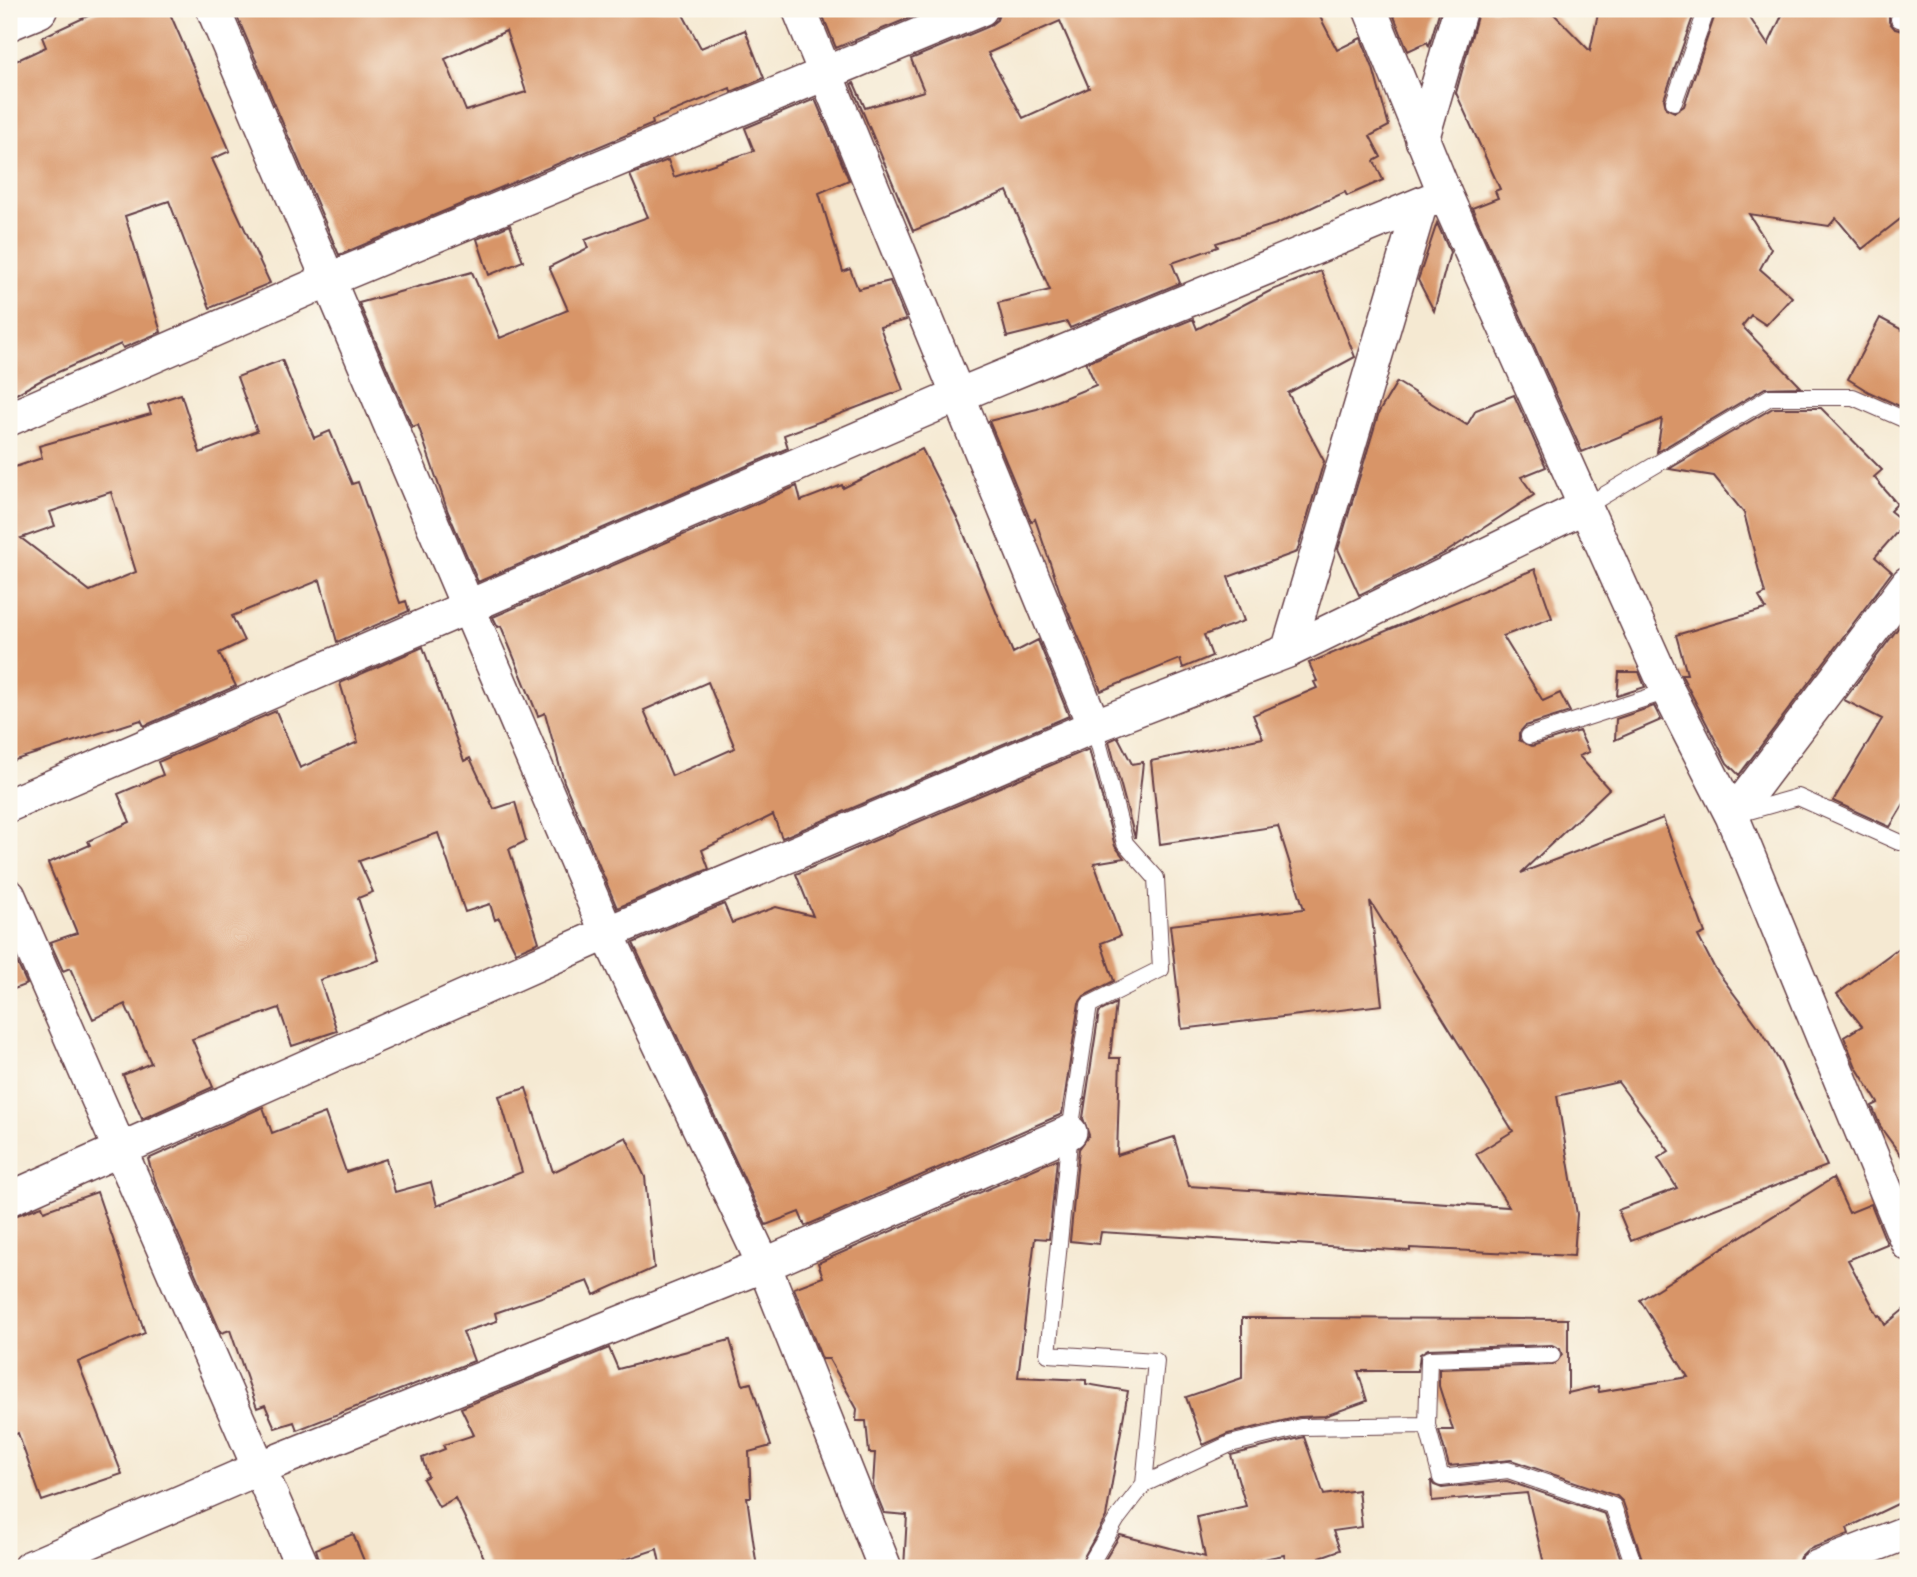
<svg xmlns="http://www.w3.org/2000/svg" width="1917" height="1577" font-family="'Architects Daughter',sans-serif">
  <style>
    .building { fill: #d89568; fill-rule: evenodd }
    .lines { fill: none; stroke-linecap: round; stroke-linejoin: round }
    .service-casing { stroke: #643d44; stroke-width: 18 }
    .minor-casing { stroke: #643d44; stroke-width: 36 }
    .tertiary-casing { stroke: #643d44; stroke-width: 41 }
    .service { stroke: #fff; stroke-width: 16 }
    .minor { stroke: #fff; stroke-width: 33 }
    .tertiary { stroke: #fff; stroke-width: 38 }
  </style>
  <rect width="100%" height="100%" fill="#fbf7ec"/>
  <filter id="ink" filterUnits="userSpaceOnUse"><feTurbulence type="fractalNoise" baseFrequency=".0143" numOctaves="2"/><feDisplacementMap in="SourceGraphic" scale="14" xChannelSelector="R" yChannelSelector="G"/><feConvolveMatrix kernelMatrix="1 2 1 2 8 2 1 2 1" color-interpolation-filters="sRGB"/></filter>
  <filter id="wash" filterUnits="userSpaceOnUse"><feTurbulence type="fractalNoise" baseFrequency=".00686" numOctaves="4" result="noise"/><feDisplacementMap in="SourceGraphic" scale="28" xChannelSelector="R" yChannelSelector="G"/><feGaussianBlur stdDeviation="1.57" result="paint"/><feColorMatrix in="noise" values="0 0 0 0 0 0 0 0 0 0 0 0 0 0 0 0 0 1.4 0 .05"/><feComposite in="paint" operator="in"/></filter>
  <g filter="url(#wash)">
    <rect width="100%" height="100%" fill="#f5e9d2"/>
    <g id="blocks">
      <path class="building" d="M 103,9 L 168,9 L 230,151 L 212,159 L 270,283 L 210,308 L 169,201 L 125,216 L 161,332 L 123,348 L 121,344 L 47,377 L 9,398 L 9,64 L 46,47 L 42,37 Z
        M 234,9 L 680,9 L 701,48 L 745,30 L 764,78 L 731,92 L 730,88 L 652,120 L 653,124 L 339,255 ZM 506,31 L 526,92 L 466,111 L 445,59 Z
        M 820,9 L 931,9 L 836,48 Z
        M 1001,9 L 1316,9 L 1337,50 L 1361,38 L 1373,68 L 1389,126 L 1370,136 L 1381,157 L 1374,161 L 1383,180 L 1347,196 L 1345,192 L 1276,224 L 1216,243 L 1218,247 L 1172,263 L 1180,283 L 1070,328 L 1067,322 L 1007,337 L 998,303 L 1050,290 L 1007,191 L 913,231 L 851,84 L 854,83 L 865,108 L 924,91 L 911,59 L 988,27 L 997,20 ZM 1060,21 L 1089,88 L 1023,118 L 988,53 Z
        M 1391,9 L 1440,9 L 1429,46 L 1427,42 L 1408,51 Z
        M 1479,9 L 1549,9 L 1590,51 L 1599,9 L 1682,9 L 1694,14 L 1664,99 L 1666,108 L 1675,112 L 1684,106 L 1717,9 L 1744,9 L 1768,45 L 1785,9 L 1897,9 L 1889,15 L 1889,22 L 1895,29 L 1908,32 L 1908,213 L 1862,249 L 1836,218 L 1829,226 L 1749,214 L 1771,249 L 1760,269 L 1792,297 L 1766,325 L 1751,315 L 1742,326 L 1801,387 L 1765,388 L 1657,452 L 1662,419 L 1582,452 L 1472,208 L 1498,198 L 1495,191 L 1500,189 L 1456,93 Z
        M 815,99 L 849,180 L 819,193 L 843,272 L 850,269 L 858,289 L 890,281 L 906,320 L 880,327 L 903,390 L 784,435 L 788,448 L 478,582 L 448,512 L 418,425 L 412,427 L 359,303 L 472,272 L 500,338 L 568,310 L 549,267 L 588,248 L 585,240 L 648,217 L 630,175 L 668,160 L 674,177 L 754,151 L 745,128 Z
        M 1437,223 L 1450,252 L 1434,311 L 1418,280 Z
        M 510,225 L 523,261 L 489,275 L 477,239 Z
        M 1321,271 L 1355,357 L 1288,393 L 1324,461 L 1297,552 L 1228,577 L 1244,621 L 1204,635 L 1212,656 L 1183,668 L 1180,659 L 1101,691 L 1061,595 L 1035,519 L 1031,522 L 989,421 L 1037,409 L 1096,385 L 1086,363 L 1193,319 L 1197,329 L 1270,291 Z
        M 1880,318 L 1908,333 L 1908,410 L 1869,392 L 1848,379 Z
        M 282,360 L 314,438 L 330,431 L 352,484 L 358,482 L 400,603 L 406,601 L 409,611 L 337,642 L 320,580 L 232,616 L 244,641 L 219,653 L 236,686 L 144,726 L 141,720 L 9,762 L 9,469 L 42,458 L 39,446 L 151,414 L 148,405 L 181,394 L 200,453 L 257,431 L 237,377 ZM 111,492 L 136,572 L 90,591 L 21,538 L 55,526 L 50,512 Z
        M 1397,382 L 1467,425 L 1476,410 L 1514,395 L 1546,467 L 1521,477 L 1534,495 L 1445,553 L 1359,595 L 1338,549 L 1379,412 Z
        M 1773,408 L 1821,408 L 1882,470 L 1874,477 L 1897,504 L 1890,511 L 1905,523 L 1875,557 L 1892,572 L 1739,775 L 1727,763 L 1681,674 L 1687,674 L 1676,635 L 1766,609 L 1759,597 L 1765,594 L 1744,513 L 1714,476 L 1669,469 Z
        M 922,449 L 959,522 L 1013,653 L 1038,640 L 1069,716 L 782,838 L 773,815 L 702,850 L 709,869 L 617,908 L 564,782 L 545,713 L 538,716 L 501,626 L 498,627 L 493,617 L 797,486 L 801,501 L 842,485 L 843,488 ZM 708,682 L 735,748 L 672,776 L 644,710 Z
        M 1535,569 L 1552,618 L 1503,636 L 1543,701 L 1560,693 L 1570,712 L 1525,726 L 1519,733 L 1519,740 L 1532,746 L 1579,731 L 1589,752 L 1579,756 L 1609,789 L 1521,873 L 1663,818 L 1705,933 L 1698,936 L 1714,967 L 1763,1033 L 1781,1064 L 1827,1166 L 1631,1241 L 1618,1210 L 1677,1188 L 1658,1158 L 1669,1151 L 1618,1082 L 1557,1096 L 1577,1214 L 1574,1256 L 1410,1248 L 1410,1251 L 1101,1232 L 1099,1244 L 1070,1241 L 1079,1149 L 1089,1135 L 1083,1118 L 1099,1012 L 1116,1003 L 1110,1058 L 1120,1058 L 1117,1155 L 1174,1137 L 1189,1186 L 1509,1207 L 1476,1154 L 1513,1131 L 1370,901 L 1382,1005 L 1182,1029 L 1170,925 L 1304,909 L 1278,826 L 1160,844 L 1151,761 L 1263,738 L 1253,715 L 1317,688 L 1314,682 L 1317,681 L 1309,663 Z
        M 1908,615 L 1908,797 L 1890,827 L 1833,801 L 1882,719 L 1844,700 Z
        M 423,647 L 464,761 L 470,758 L 494,809 L 515,802 L 526,841 L 509,849 L 539,942 L 516,952 L 499,918 L 495,920 L 490,904 L 465,912 L 438,833 L 359,861 L 373,892 L 358,898 L 379,960 L 320,980 L 337,1031 L 292,1046 L 279,1008 L 192,1039 L 213,1087 L 142,1119 L 123,1075 L 151,1063 L 125,1004 L 93,1019 L 70,968 L 63,971 L 50,942 L 77,933 L 48,863 L 90,845 L 88,841 L 130,822 L 118,794 L 163,775 L 158,762 L 276,711 L 300,768 L 358,742 L 340,683 Z
        M 1619,672 L 1639,672 L 1645,687 L 1617,696 Z
        M 1654,706 L 1661,720 L 1615,740 L 1616,719 Z
        M 1118,737 L 1132,764 L 1143,762 L 1135,838 L 1109,741 Z
        M 1089,749 L 1115,846 L 1124,858 L 1094,863 L 1120,936 L 1101,943 L 1114,981 L 1084,996 L 1079,1003 L 1062,1114 L 805,1226 L 799,1212 L 766,1225 L 633,943 L 724,904 L 732,923 L 776,907 L 813,916 L 796,874 Z
        M 1908,941 L 1908,1165 L 1881,1128 L 1872,1106 L 1878,1103 L 1856,1067 L 1844,1037 L 1862,1026 L 1837,994 Z
        M 13,954 L 27,984 L 9,991 L 9,955 Z
        M 526,1088 L 553,1172 L 626,1137 L 645,1177 L 654,1268 L 594,1295 L 588,1281 L 495,1313 L 497,1321 L 463,1332 L 474,1361 L 297,1430 L 294,1422 L 275,1428 L 265,1405 L 257,1408 L 230,1330 L 221,1333 L 155,1181 L 148,1159 L 263,1107 L 272,1133 L 325,1113 L 346,1172 L 386,1159 L 395,1192 L 431,1182 L 437,1206 L 522,1172 L 499,1096 Z
        M 1057,1159 L 1049,1239 L 1035,1238 L 1018,1377 L 1086,1380 L 1086,1384 L 1128,1391 L 1106,1517 L 1078,1568 L 904,1568 L 907,1515 L 884,1513 L 873,1486 L 875,1453 L 869,1453 L 866,1421 L 856,1421 L 857,1409 L 829,1359 L 822,1359 L 794,1288 L 823,1277 L 818,1263 Z
        M 1833,1178 L 1849,1213 L 1871,1204 L 1887,1244 L 1848,1260 L 1878,1316 L 1880,1315 L 1885,1325 L 1908,1306 L 1908,1499 L 1847,1528 L 1849,1534 L 1807,1550 L 1800,1557 L 1796,1568 L 1645,1568 L 1623,1502 L 1617,1496 L 1511,1460 L 1449,1466 L 1439,1430 L 1453,1430 L 1439,1386 L 1439,1369 L 1553,1365 L 1562,1355 L 1560,1349 L 1552,1345 L 1428,1349 L 1420,1354 L 1418,1371 L 1358,1371 L 1367,1401 L 1325,1416 L 1299,1417 L 1228,1434 L 1203,1445 L 1186,1397 L 1242,1378 L 1242,1318 L 1568,1319 L 1568,1393 L 1598,1386 L 1599,1392 L 1688,1377 L 1640,1300 Z
        M 97,1192 L 145,1333 L 78,1362 L 122,1474 L 42,1501 L 18,1433 L 9,1437 L 9,1218 L 42,1206 L 44,1211 Z
        M 730,1340 L 743,1385 L 751,1383 L 771,1446 L 749,1452 L 751,1497 L 747,1497 L 757,1568 L 661,1568 L 657,1549 L 600,1568 L 489,1568 L 455,1498 L 439,1507 L 423,1479 L 428,1476 L 422,1458 L 445,1449 L 443,1445 L 474,1435 L 461,1408 L 609,1348 L 618,1369 Z
        M 1304,1437 L 1324,1495 L 1358,1490 L 1362,1527 L 1333,1531 L 1340,1550 L 1320,1557 L 1323,1568 L 1287,1568 L 1284,1555 L 1218,1568 L 1207,1568 L 1206,1563 L 1205,1568 L 1100,1568 L 1120,1535 L 1205,1557 L 1197,1517 L 1246,1506 L 1231,1455 Z
        M 1431,1480 L 1434,1485 L 1442,1488 L 1507,1481 L 1605,1514 L 1624,1568 L 1545,1568 L 1527,1493 L 1432,1501 Z
        M 353,1534 L 367,1568 L 322,1568 L 316,1549 Z"/>
    </g>
  </g>
  <g filter="url(#ink)">
    <use href="#blocks" fill-opacity="0" stroke="#643d44" stroke-width="2"/>
    <g class="lines">
      <defs>
        <path id="service" d="M 1899,19 L 1908,22
          M 1674,102 L 1707,9
          M 1586,506 L 1770,397 L 1853,397 L 1908,421
          M 1094,726 L 1125,843 L 1156,878 L 1161,969 L 1089,1005 L 1070,1132 L 1048,1354 L 1156,1361 L 1144,1484
          M 1529,736 L 1668,691
          M 1738,814 L 1798,797 L 1899,842
          M 1427,1425 L 1441,1478 L 1508,1470 L 1613,1506 L 1635,1568
          M 1088,1568 L 1117,1519 L 1144,1484 L 1230,1444 L 1301,1427 L 1427,1425 L 1429,1359 L 1552,1355"/>
        <path id="minor" d="M 213,9 L 607,933 L 764,1265 L 885,1568
          M 799,9 L 1094,726
          M 1370,9 L 1445,194 L 1668,691 L 1732,816 L 1908,1244
          M 1422,140 L 1460,9
          M 9,419 L 328,280 L 981,9
          M 1288,651 L 1420,206
          M 9,805 L 959,395 L 1445,194
          M 1732,816 L 1908,583
          M 9,896 L 303,1568
          M 9,1199 L 607,933 L 1094,726 L 1288,651 L 1586,506
          M 29,1568 L 257,1469 L 764,1265 L 1070,1132
          M 1815,1568 L 1908,1532"/>
        <path id="tertiary" d="M 9,21 L 38,9"/>
      </defs>
      <use href="#service" class="service-casing"/>
      <use href="#minor" class="minor-casing"/>
      <use href="#tertiary" class="tertiary-casing"/>
      <use href="#service" class="service"/>
      <use href="#minor" class="minor"/>
      <use href="#tertiary" class="tertiary"/>
    </g>
  </g>
  <rect width="1917" height="1577" fill="none" stroke="#fbf7ec" stroke-width="35"/>
</svg>
